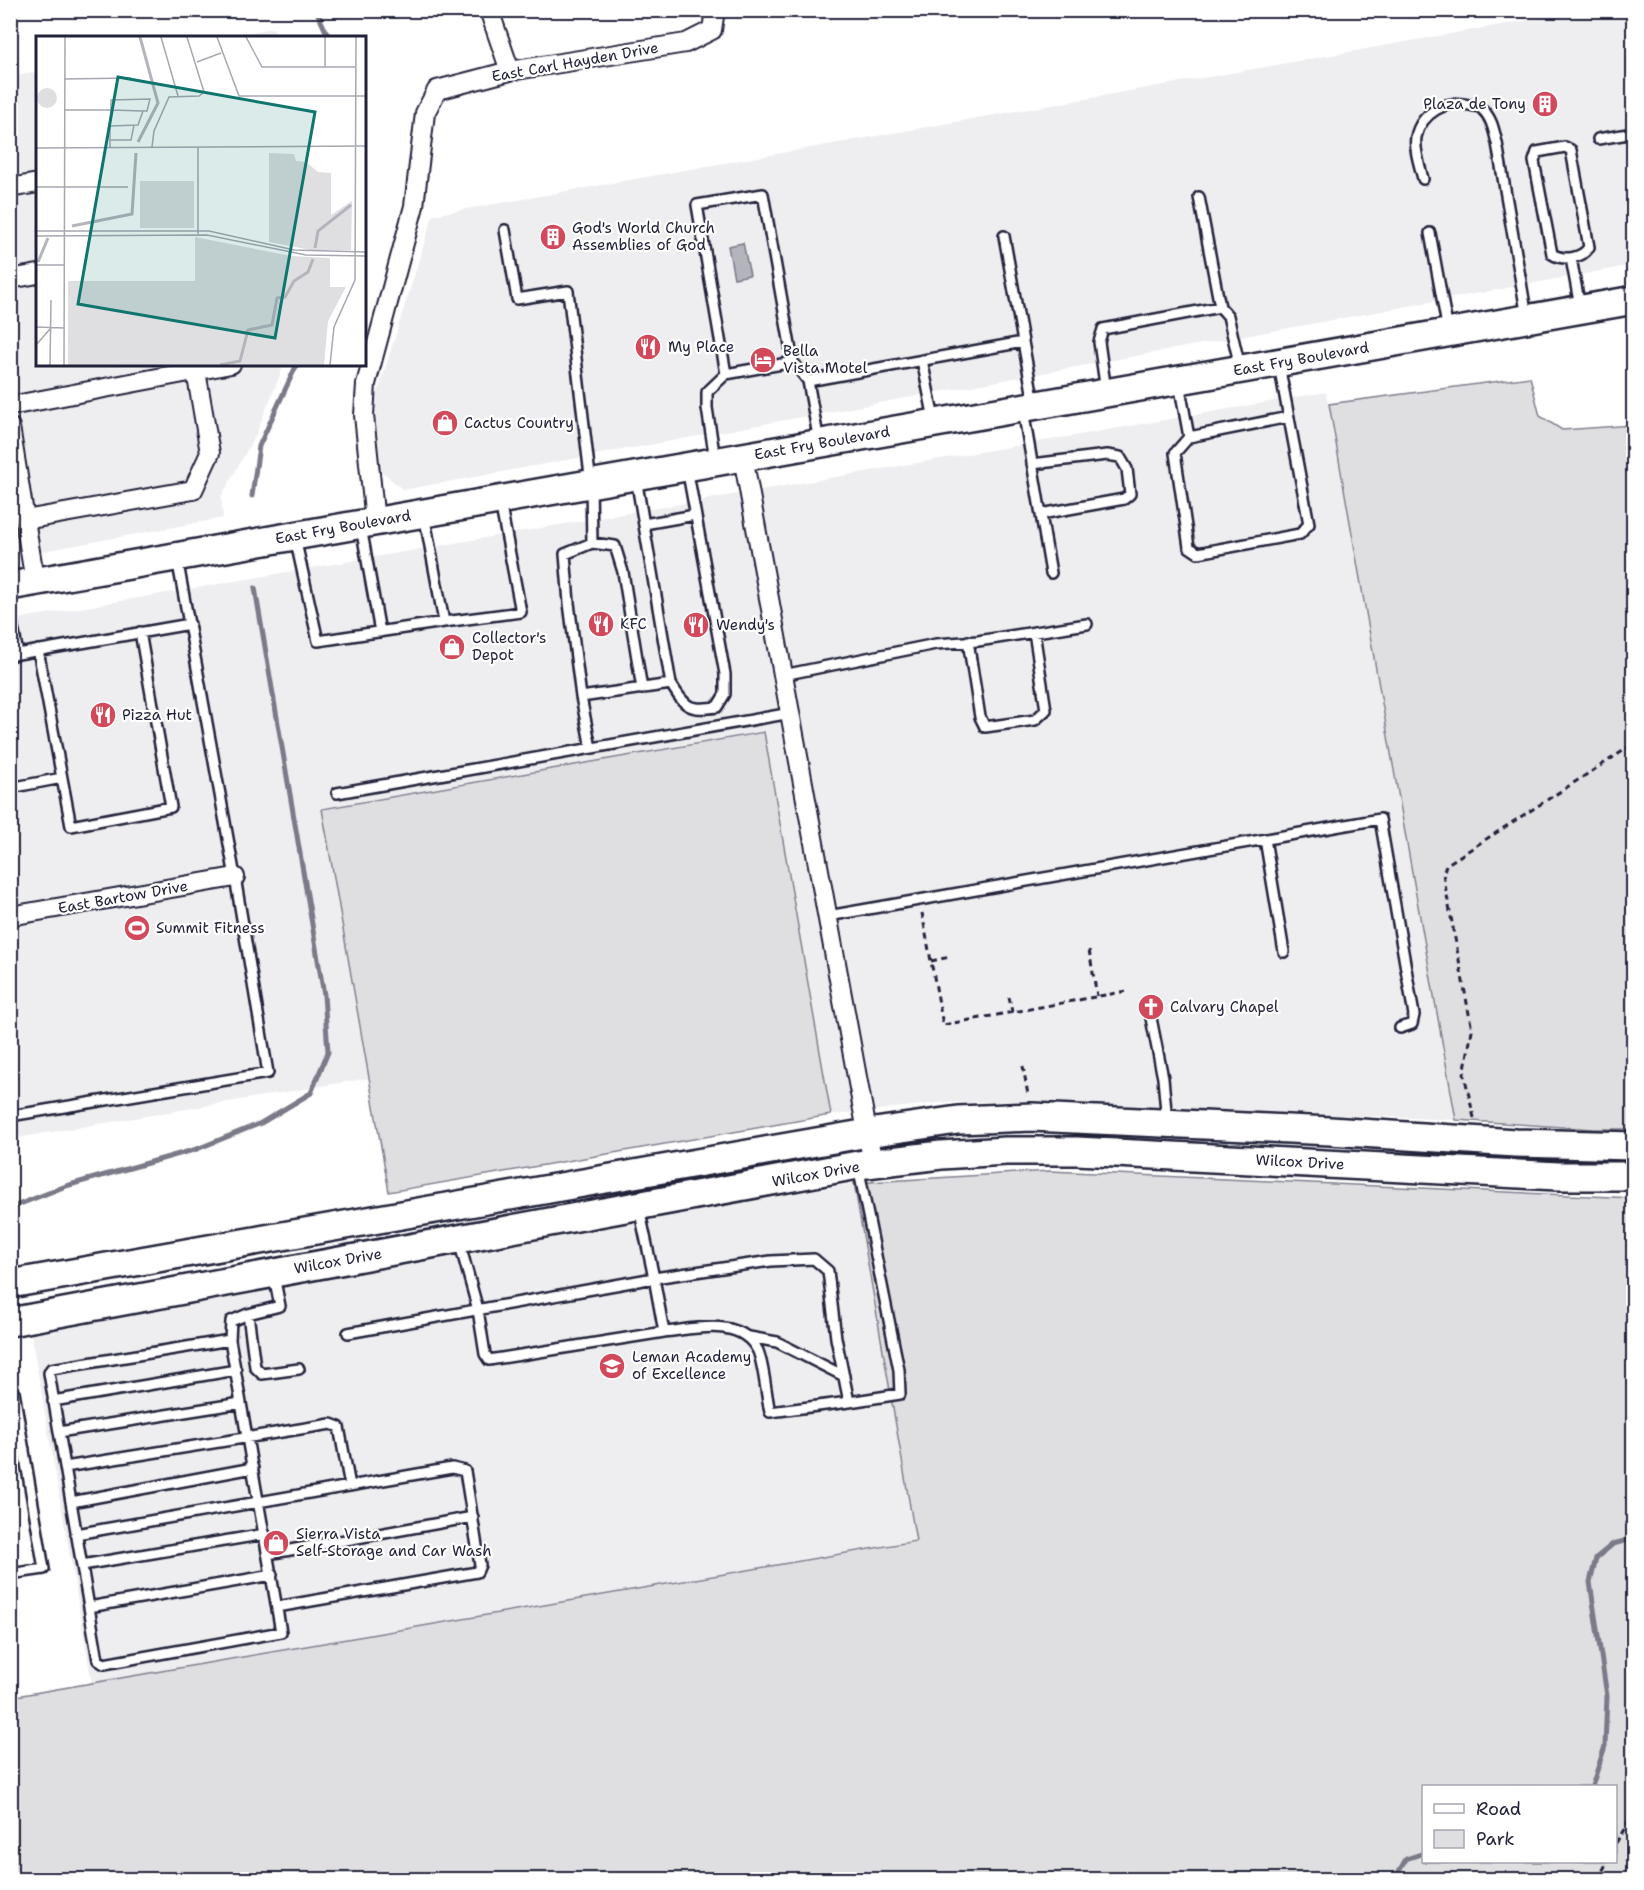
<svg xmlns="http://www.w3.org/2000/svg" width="1644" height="1890" font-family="'Shantell Sans',sans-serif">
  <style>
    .built { fill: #eeeef1 }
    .green { fill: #dfdfe2; stroke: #80808e; stroke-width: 1.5; fill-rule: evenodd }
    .water { fill: #b4b4bc; stroke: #7a7a88; stroke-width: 1.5 }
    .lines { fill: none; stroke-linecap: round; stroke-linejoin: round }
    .stream { stroke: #7a7a88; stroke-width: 5 }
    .lane-casing { stroke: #22223b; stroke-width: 14 }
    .street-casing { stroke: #22223b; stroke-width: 22 }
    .secondary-casing { stroke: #22223b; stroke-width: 32 }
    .path { stroke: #22223b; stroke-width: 3; stroke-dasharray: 6 4.5; stroke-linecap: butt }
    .lane { stroke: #fff; stroke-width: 9 }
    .street { stroke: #fff; stroke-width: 18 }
    .secondary { stroke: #fff; stroke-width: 27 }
    .labels { text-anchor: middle; stroke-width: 4.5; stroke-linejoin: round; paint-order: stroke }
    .street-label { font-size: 15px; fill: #22223b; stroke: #fff }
    .poi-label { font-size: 15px; fill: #22223b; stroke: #fff; text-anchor: start }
    .inset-river { fill: none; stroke: #b4b4bc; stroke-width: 3 }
    .inset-road { fill: none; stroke: #a7a7b1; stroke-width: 1.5 }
    .view { fill: #0f766e; fill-opacity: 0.15; stroke: #0f766e; stroke-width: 3 }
    .inset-edge { fill: none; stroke: #22223b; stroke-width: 3 }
  </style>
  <rect width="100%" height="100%" fill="#fff"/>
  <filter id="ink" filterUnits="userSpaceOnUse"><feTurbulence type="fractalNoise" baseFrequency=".0167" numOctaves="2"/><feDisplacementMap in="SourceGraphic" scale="12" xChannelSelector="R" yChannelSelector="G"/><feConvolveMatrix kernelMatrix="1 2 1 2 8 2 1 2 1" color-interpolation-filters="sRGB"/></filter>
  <g filter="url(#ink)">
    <path class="built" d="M 1579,11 L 1633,11 L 1633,265 L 403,490 L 380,470 L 375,401 L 433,215 Z
      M 273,28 L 277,37 L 223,37 Z
      M 37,72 L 38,364 L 284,365 L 256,434 L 221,497 L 223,518 L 11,557 L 10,77 Z
      M 1326,392 L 1456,1120 L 1025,1101 L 939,1103 L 831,1115 L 764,732 L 322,809 L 369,1078 L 11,1139 L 11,620 Z
      M 854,1183 L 916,1541 L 92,1683 L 30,1328 Z"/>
    <path class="green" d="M 1530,377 L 1540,416 L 1562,430 L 1633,425 L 1633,1129 L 1594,1129 L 1456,1120 L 1329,404 Z
      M 764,732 L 831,1115 L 389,1192 L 322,809 Z
      M 1050,1171 L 1633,1198 L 1633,1879 L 11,1880 L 11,1697 L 916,1541 L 854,1183 ZM 1424,1786 L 1616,1786 L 1616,1862 L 1424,1862 Z"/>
    <path class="water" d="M 743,243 L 750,275 L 734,278 L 728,246 Z"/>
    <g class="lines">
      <path class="stream" d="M 316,10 L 329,38
        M 252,496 L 259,446 L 297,364
        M 10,1208 L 66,1186 L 197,1149 L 261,1123 L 311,1093 L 328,1052 L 324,995 L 255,588
        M 1592,1786 L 1605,1746 L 1607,1696 L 1590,1582 L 1596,1558 L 1613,1544 L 1628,1540 L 1634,1543
        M 1394,1880 L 1406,1859 L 1424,1853"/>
      <defs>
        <path id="lane" d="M 1598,139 L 1634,133
          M 1565,147 L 1571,150 L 1589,247 C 1582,259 1563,261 1552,254 L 1534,161 L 1537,152 Z
          M 1423,179 C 1420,166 1414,150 1416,137 C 1421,113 1446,99 1469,105 C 1474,106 1479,106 1482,109 C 1492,118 1494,131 1497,143 L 1527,317
          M 1199,197 L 1220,307
          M 505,230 L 517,299 L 568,291 L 591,484 L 592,543
          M 1430,233 L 1448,331
          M 1004,236 L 1034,403
          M 1571,258 L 1580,307
          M 922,360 L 934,419
          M 726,374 L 697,205 L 763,194 L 793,362 L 808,381 L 819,442
          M 808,381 L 1023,342
          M 1179,383 L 1189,437 L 1175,453 L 1189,547 L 1198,553 L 1300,534 L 1309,524 L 1279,365
          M 1106,391 L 1099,342 L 1103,329 L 1220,307 L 1228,316 L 1240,367
          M 1023,410 L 1051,573
          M 1189,437 L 1289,417
          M 715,459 L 707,408 L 707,392 L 726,374 L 793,362
          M 1032,464 L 1107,455 L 1120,457 L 1127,469 L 1130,494 L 1124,499 L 1041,514
          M 636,478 L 671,684 C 685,707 689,711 717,707 L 725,694 L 725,674 L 687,468
          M 644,524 L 695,515
          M 361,527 L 380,632
          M 295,538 L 318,641 L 444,622 L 424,514
          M 10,611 L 18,654 L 10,656
          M 444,622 L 521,612 L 500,502
          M 968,641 L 980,717 L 985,727 L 1035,720 L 1046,710 L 1034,632
          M 38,650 L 71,826 L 171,807 L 140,632
          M 18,654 L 190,624
          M 783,675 L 936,644 L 978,641 L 1087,624
          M 642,689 L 623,572 L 615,546 L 592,543 L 565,554 L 569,603 L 581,697 L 671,684
          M 581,697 L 591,748
          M 10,788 L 62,778
          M 337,793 L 791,713
          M 1265,839 L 1284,952
          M 828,916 L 1380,819 L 1414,1015 L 1412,1024 L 1400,1028
          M 1151,1018 L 1163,1078 L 1167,1122
          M 10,1116 L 268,1073 L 235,877 L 177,558
          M 639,1208 L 654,1278 L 771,1261 L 814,1259 L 828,1271 L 836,1338 L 849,1402 L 900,1394 L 899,1370 L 858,1166
          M 459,1241 L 478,1310 L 485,1354 L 489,1360 L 664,1332
          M 248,1314 L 255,1367 L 262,1374 L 299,1369
          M 348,1333 L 654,1278 L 664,1332 C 695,1329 741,1316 758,1351 C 764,1366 766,1395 770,1412 L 849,1402
          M 749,1337 L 777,1342 L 844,1376
          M 230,1340 L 51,1369 L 49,1373 L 98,1660 L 104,1664 L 281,1632 L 230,1340 L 231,1321 L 248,1314 L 280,1306 L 274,1276
          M 10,1393 L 14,1392 L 44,1569 L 10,1574
          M 53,1401 L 236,1370
          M 59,1432 L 241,1403
          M 10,1451 L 24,1449
          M 65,1467 L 331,1424 L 339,1427 L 350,1486
          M 71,1502 L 253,1468
          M 76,1534 L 452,1468 L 465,1471 L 480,1565 L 477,1572 L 277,1607
          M 268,1554 L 473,1517
          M 82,1565 L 265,1534
          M 89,1607 L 272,1575"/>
        <path id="street" d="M 489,10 L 510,71
          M 10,188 L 38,183
          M 10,279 L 38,274
          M 10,406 L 231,364
          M 10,427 L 35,582
          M 743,457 L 873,1164
          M 25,520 L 193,490 L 210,453 L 196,371
          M 375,522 L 364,415 L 366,384 L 414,206 L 425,113 L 437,90 L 510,71 L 686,43 L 712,30 L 715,10
          M 10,916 L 235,877"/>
        <path id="secondary" d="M 10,586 L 1634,300
          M 10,1284 L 617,1177 L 868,1133 L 958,1120 L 1032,1117 L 1330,1131 L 1515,1143 L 1634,1146
          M 10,1322 L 858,1165 L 941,1155 L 1006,1151 L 1077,1151 L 1558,1176 L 1634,1176"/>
      </defs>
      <use href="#lane" class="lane-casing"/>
      <use href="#street" class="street-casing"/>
      <use href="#secondary" class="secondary-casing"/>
      <path class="path" d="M 922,913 L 943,1025 L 1127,991
        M 1089,950 L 1097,996
        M 931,961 L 950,957
        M 1009,997 L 1012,1012
        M 1023,1066 L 1028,1095
        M 1474,1118 L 1464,1074 L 1472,1030 L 1443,874 L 1446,865 L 1634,744
        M 1616,1843 L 1634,1812
        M 1598,1880 L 1607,1862"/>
      <use href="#lane" class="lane"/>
      <use href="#street" class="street"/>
      <use href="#secondary" class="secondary"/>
    </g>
  </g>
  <defs>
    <symbol id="building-disc" viewBox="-11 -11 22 22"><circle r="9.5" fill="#d1495b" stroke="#fff"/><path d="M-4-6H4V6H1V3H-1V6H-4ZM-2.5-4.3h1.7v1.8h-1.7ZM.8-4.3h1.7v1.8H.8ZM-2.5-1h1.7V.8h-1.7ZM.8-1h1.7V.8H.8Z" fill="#fff"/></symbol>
    <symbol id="restaurant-disc" viewBox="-11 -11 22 22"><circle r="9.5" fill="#d1495b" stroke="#fff"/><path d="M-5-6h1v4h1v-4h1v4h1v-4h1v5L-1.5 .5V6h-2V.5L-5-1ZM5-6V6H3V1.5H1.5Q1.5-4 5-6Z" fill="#fff"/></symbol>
    <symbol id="hotel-disc" viewBox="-11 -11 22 22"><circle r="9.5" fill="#d1495b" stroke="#fff"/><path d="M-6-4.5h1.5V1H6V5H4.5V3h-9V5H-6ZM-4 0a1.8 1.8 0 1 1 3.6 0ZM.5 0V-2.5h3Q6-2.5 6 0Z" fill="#fff"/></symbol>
    <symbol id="shop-disc" viewBox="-11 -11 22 22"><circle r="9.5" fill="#d1495b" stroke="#fff"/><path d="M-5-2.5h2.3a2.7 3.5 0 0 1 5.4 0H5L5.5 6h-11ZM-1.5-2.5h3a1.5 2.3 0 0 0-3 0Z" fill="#fff"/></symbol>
    <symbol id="stadium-disc" viewBox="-11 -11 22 22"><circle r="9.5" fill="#d1495b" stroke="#fff"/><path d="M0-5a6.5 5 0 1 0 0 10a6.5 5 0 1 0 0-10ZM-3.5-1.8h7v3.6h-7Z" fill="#fff"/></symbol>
    <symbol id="church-disc" viewBox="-11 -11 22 22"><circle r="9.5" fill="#d1495b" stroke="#fff"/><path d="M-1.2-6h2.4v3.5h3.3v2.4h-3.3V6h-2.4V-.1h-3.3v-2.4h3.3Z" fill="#fff"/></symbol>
    <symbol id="school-disc" viewBox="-11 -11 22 22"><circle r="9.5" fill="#d1495b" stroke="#fff"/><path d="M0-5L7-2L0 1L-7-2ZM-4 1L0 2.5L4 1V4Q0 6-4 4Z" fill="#fff"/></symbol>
  </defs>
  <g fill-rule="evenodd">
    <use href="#building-disc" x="1530" y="89" width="30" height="30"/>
    <use href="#building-disc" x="538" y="222" width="30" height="30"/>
    <use href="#restaurant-disc" x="633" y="332" width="30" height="30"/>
    <use href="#hotel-disc" x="748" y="345" width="30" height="30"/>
    <use href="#shop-disc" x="430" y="408" width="30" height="30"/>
    <use href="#restaurant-disc" x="586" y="609" width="30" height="30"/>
    <use href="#restaurant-disc" x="681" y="610" width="30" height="30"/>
    <use href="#shop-disc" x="437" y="632" width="30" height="30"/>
    <use href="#restaurant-disc" x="88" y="700" width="30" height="30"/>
    <use href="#stadium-disc" x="122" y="913" width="30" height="30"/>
    <use href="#church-disc" x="1136" y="992" width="30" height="30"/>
    <use href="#school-disc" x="597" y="1351" width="30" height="30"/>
    <use href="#shop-disc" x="261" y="1528" width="30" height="30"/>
  </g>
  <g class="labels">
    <g class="street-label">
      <text transform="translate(575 62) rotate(-10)" y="5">East Carl Hayden Drive</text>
      <text transform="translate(1301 359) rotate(-10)" y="5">East Fry Boulevard</text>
      <text transform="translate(822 443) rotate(-10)" y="5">East Fry Boulevard</text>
      <text transform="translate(343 527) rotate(-10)" y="5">East Fry Boulevard</text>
      <text transform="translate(123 897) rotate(-10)" y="5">East Bartow Drive</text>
      <text transform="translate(1300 1162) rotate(3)" y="5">Wilcox Drive</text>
      <text transform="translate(816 1174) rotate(-10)" y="5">Wilcox Drive</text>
      <text transform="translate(338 1261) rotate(-10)" y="5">Wilcox Drive</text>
    </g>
    <g class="poi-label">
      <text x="1526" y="109" text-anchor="end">Plaza de Tony</text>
      <text x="572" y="233">God's World Church<tspan x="572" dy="17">Assemblies of God</tspan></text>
      <text x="668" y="352">My Place</text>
      <text x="783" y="356">Bella<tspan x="783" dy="17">Vista Motel</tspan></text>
      <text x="464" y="428">Cactus Country</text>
      <text x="620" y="629">KFC</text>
      <text x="716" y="630">Wendy's</text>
      <text x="472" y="643">Collector's<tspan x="472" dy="17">Depot</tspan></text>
      <text x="122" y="720">Pizza Hut</text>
      <text x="156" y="933">Summit Fitness</text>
      <text x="1170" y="1012">Calvary Chapel</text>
      <text x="632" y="1362">Leman Academy<tspan x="632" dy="17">of Excellence</tspan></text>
      <text x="296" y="1539">Sierra Vista<tspan x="296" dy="17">Self-Storage and Car Wash</tspan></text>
    </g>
  </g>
  <g transform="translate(36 36)">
    <rect width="330" height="330" fill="#fff"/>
    <path d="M1 62a10 10 0 1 1 20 0a10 10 0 1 1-20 0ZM 233,117 L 258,118 L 260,125 L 270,126 L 282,136 L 295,137 L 295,179 L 316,165 L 315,214 L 275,214 L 233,206 ZM 104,145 L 158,145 L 158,192 L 104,192 ZM 159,201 L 255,220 L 294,222 L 294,251 L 310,251 L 292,285 L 288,329 L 32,329 L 32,245 L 159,245 Z" fill="#dfdfe2"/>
    <path class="inset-river" d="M 102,106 L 122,67 L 104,1M 36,190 L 96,178 L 100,117M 279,212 L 282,195 L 315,169M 2,226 L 12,202M 184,329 L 204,325 L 212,294 L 236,289 L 241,262 L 249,261 L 258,245 L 272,236 L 277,223"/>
    <path class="inset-road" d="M 125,1 L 142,60M 181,1 L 203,60 L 330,60M 210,1 L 226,31 L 319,31M 289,1 L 289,31M 161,26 L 185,17M 28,43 L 95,42M 29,74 L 75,74 L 107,75 L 111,75 L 114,63 L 75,64 L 75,74 L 74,90 L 74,111M 74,90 L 102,89 L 107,75M 74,104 L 95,104 L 98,89M 116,111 L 118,95 L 133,61 L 163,60 L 168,56 L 151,1M 162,111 L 162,198M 0,112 L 330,110M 0,151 L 92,151M 0,195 L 173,195 L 258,214 L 330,216M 0,200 L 171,199 L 270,219 L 330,220M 0,229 L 28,229M 0,291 L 28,292M 0,309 L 14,293M 14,329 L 15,264M 28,329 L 29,1M 294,329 L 298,291 L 319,244 L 320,1"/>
    <path class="view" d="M 82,41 L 279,76 L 239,302 L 42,268 Z"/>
    <rect width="330" height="330" class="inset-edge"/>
  </g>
  <rect width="1644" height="1890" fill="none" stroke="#fff" stroke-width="36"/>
  <rect x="18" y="18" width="1608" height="1854" fill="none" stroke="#22223b" stroke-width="2" filter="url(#ink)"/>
  <rect x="1422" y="1785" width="195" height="78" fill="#ffffff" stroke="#a7a7b1" stroke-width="1.5"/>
  <rect x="1434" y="1804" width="30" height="9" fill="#ffffff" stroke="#a7a7b1" stroke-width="1.5"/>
  <text x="1476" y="1815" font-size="18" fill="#22223b">Road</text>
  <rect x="1434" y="1830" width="30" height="18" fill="#dfdfe2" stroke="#a7a7b1" stroke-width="1.5"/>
  <text x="1476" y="1845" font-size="18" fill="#22223b">Park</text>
</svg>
